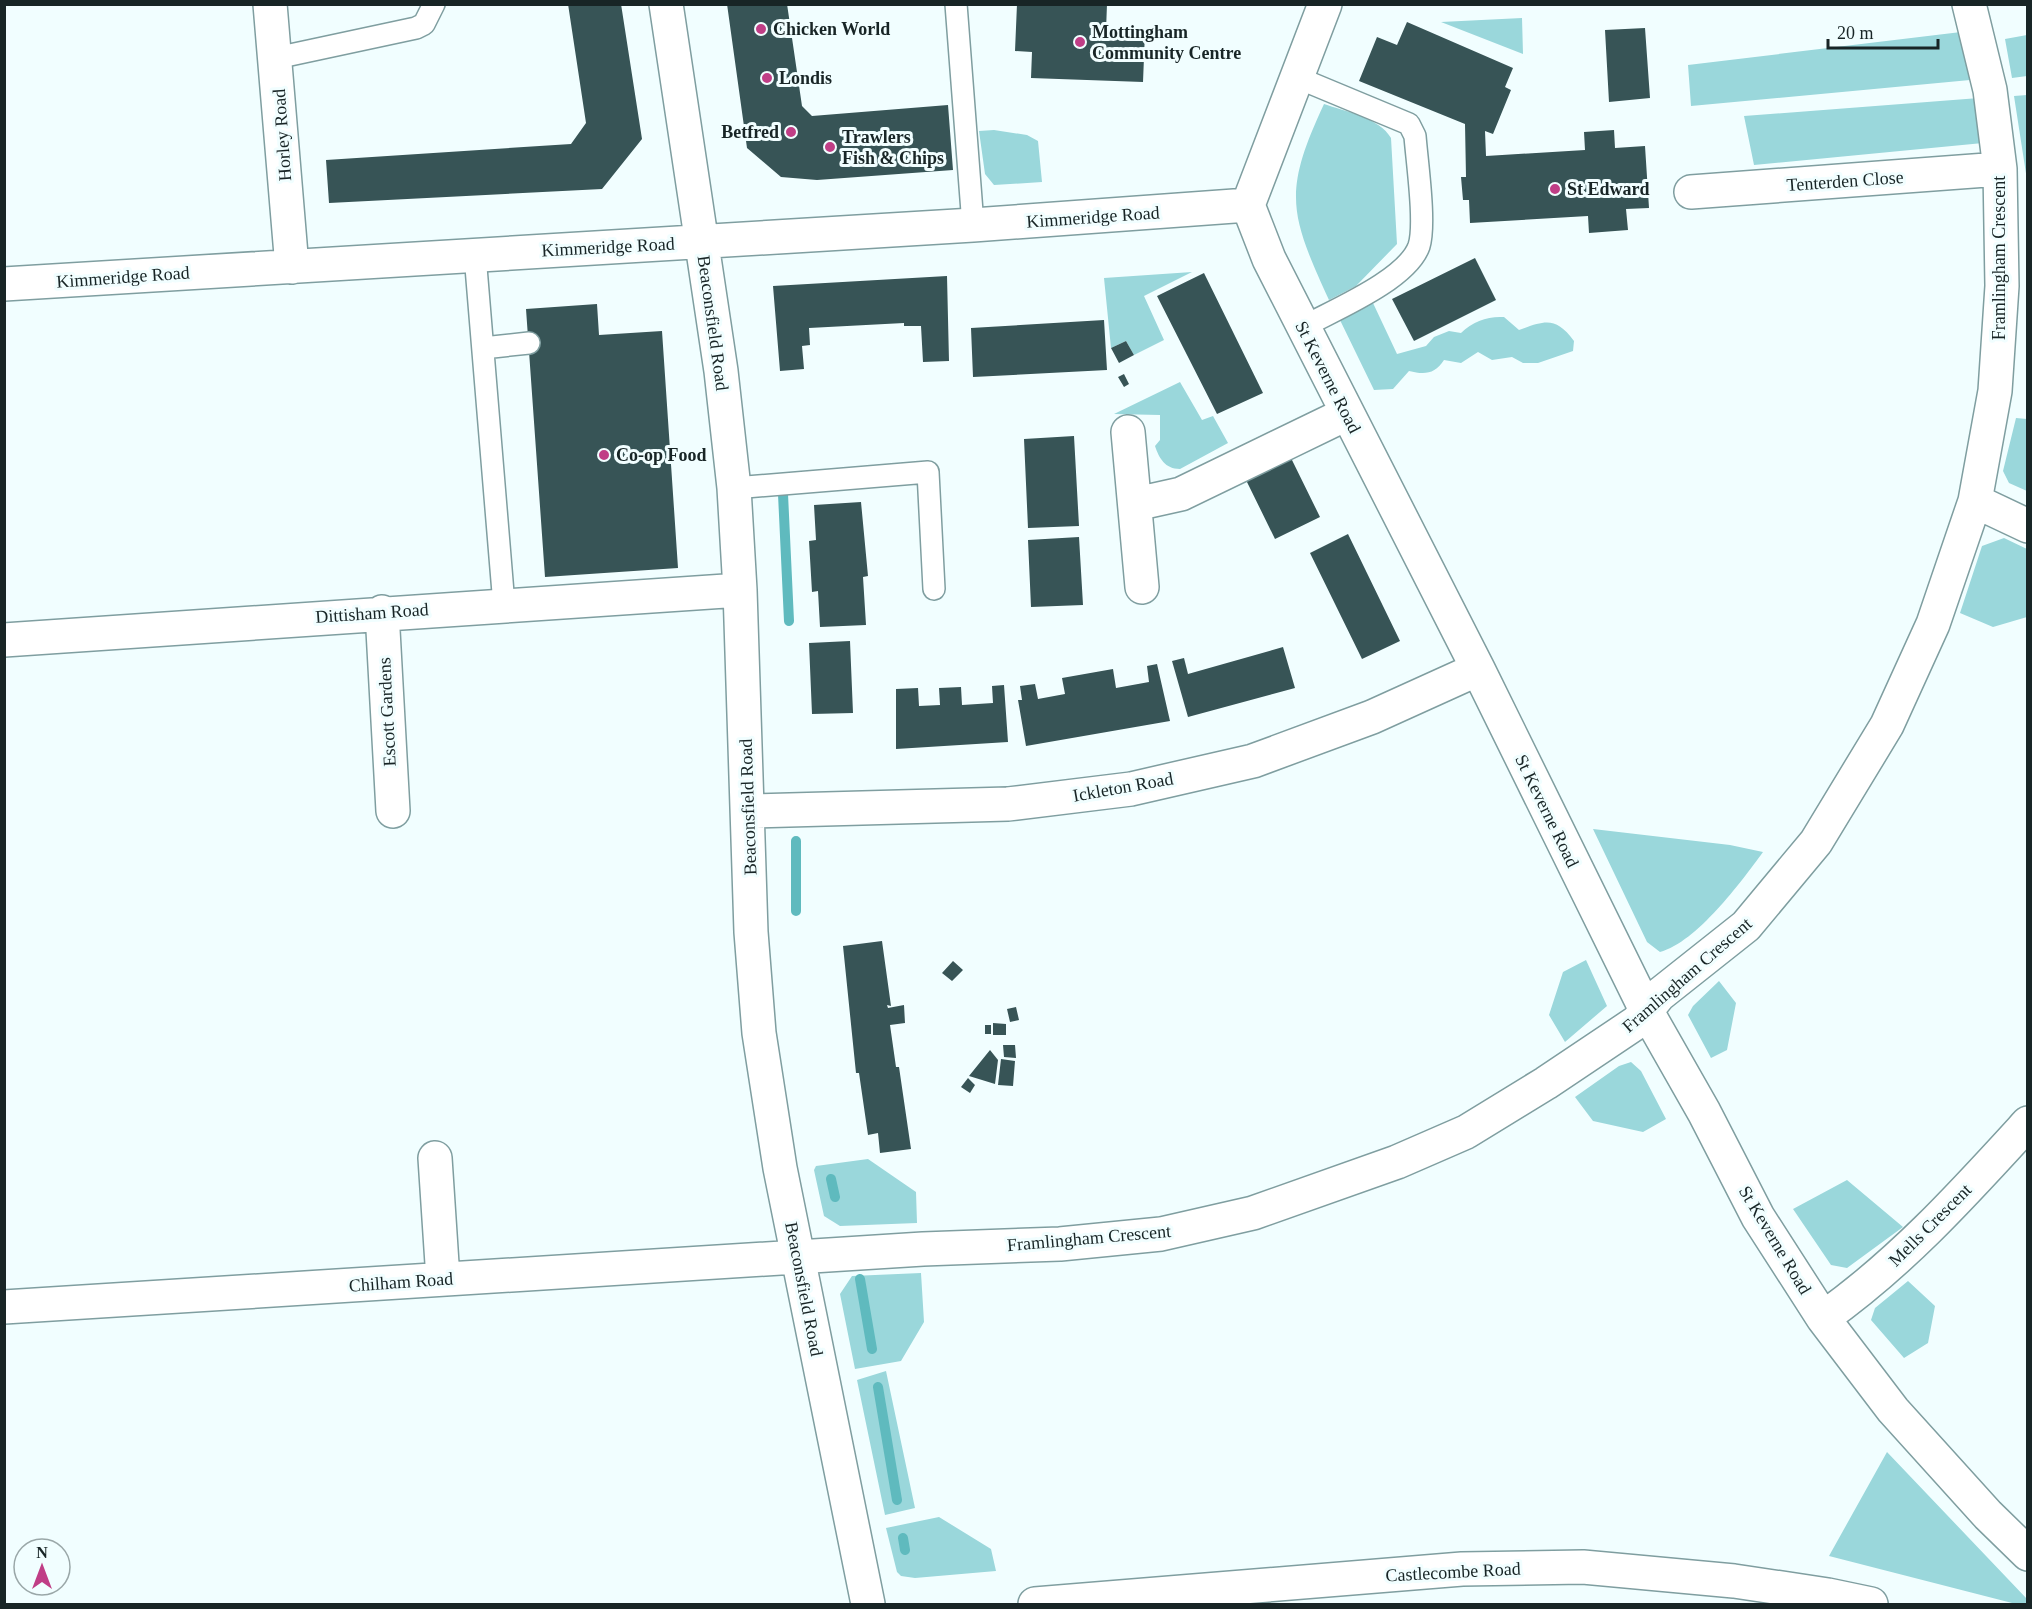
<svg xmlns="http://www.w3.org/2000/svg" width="2032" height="1609" font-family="Georgia,serif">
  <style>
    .green { fill: #9ad7db }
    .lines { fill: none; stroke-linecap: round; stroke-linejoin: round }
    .stream { stroke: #5fbabe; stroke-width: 10 }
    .building { fill: #375456 }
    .service-casing { stroke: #7f9ea0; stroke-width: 24 }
    .minor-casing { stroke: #7f9ea0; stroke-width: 36 }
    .service { stroke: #fff; stroke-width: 21 }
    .minor { stroke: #fff; stroke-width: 33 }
    .poi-dot { fill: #c03e86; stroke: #f1feff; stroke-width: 2 }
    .labels { text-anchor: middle; stroke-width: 6; stroke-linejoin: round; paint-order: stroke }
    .poi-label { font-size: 18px; font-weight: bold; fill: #182526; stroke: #f1feff; text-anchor: start }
    .street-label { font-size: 18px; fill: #182526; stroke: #f1feff }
  </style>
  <rect width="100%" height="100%" fill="#f1feff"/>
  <path class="green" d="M 1522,18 L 1523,54 L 1441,22 Z
    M 1961,32 L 1970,80 L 1691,106 L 1688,65 Z
    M 2027,35 L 2027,76 L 2012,78 L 2005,39 Z
    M 2027,95 L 2028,95 L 2027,180 L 2014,96 Z
    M 1979,98 L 1983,143 L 1754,165 L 1744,116 Z
    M 1324,104 C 1344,111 1380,118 1391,138 L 1397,244 L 1356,286 L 1329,300 C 1289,213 1283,192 1324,104 Z
    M 994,130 L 1027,135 L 1038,141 L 1042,182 L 994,185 L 985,174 L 979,131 Z
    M 1192,272 L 1144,296 L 1164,340 L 1134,355 L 1126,341 L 1111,348 L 1104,278 Z
    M 1373,303 L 1397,354 L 1426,346 L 1434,337 L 1449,331 L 1461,333 C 1473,321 1488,316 1504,317 L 1519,330 C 1546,320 1556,317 1574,341 L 1573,351 L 1538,363 L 1523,363 L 1512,357 L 1492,360 L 1478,352 L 1461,363 L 1444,360 C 1435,374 1425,375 1409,371 L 1393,389 L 1374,390 L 1339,318 Z
    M 1180,382 L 1202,420 L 1213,416 L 1228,443 L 1180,469 C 1165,469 1159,458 1155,446 L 1160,440 L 1160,415 L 1114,414 Z
    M 2016,418 L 2027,419 L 2027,491 L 2009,483 L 2003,471 Z
    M 2004,538 L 2027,549 L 2027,617 L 1993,627 L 1960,613 L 1982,546 Z
    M 1593,829 L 1730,845 L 1763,852 C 1741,882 1697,942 1660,952 L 1647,942 Z
    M 1586,960 L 1607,1006 L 1565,1042 L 1549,1015 L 1563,972 Z
    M 1719,981 L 1736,1003 L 1727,1050 L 1711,1058 L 1688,1015 L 1693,1006 Z
    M 1631,1062 L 1641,1071 L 1666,1119 L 1643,1132 L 1593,1121 L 1575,1097 L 1619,1066 Z
    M 868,1159 L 916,1192 L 917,1223 L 840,1226 L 824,1216 L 814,1170 L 816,1166 Z
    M 1847,1180 L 1903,1227 L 1847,1268 L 1831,1265 L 1793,1209 Z
    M 921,1273 L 924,1322 L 901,1361 L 855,1369 L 840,1294 L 852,1276 Z
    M 1908,1281 L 1935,1306 L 1928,1343 L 1904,1358 L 1871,1320 L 1875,1308 Z
    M 886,1371 L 915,1508 L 885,1515 L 857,1380 Z
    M 1887,1452 L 2027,1599 L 2027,1604 L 2016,1604 L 1829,1556 Z
    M 939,1517 L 991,1549 L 996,1571 L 915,1578 L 901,1576 L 897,1572 L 886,1528 Z"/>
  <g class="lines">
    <path class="stream" d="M 783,494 L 789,621
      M 796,841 L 796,911
      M 831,1179 L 835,1197
      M 860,1279 L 872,1349
      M 878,1387 L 897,1500
      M 903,1538 L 905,1550"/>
  </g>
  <path class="building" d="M 568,4 L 621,4 L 642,139 L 602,189 L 329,203 L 326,160 L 571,144 L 586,123 Z
    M 727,4 L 787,4 L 802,106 L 812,116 L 948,105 L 953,170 L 817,180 L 781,177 L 747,148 Z
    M 1017,4 L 1107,4 L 1106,31 L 1145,32 L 1143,82 L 1031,78 L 1032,52 L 1015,51 Z
    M 1407,22 L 1513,68 L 1505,87 L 1511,90 L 1493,134 L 1485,131 L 1486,156 L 1585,150 L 1584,132 L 1614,130 L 1615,148 L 1645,146 L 1649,208 L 1626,209 L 1628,230 L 1589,233 L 1588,216 L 1470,223 L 1469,200 L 1463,200 L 1461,177 L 1466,177 L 1465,124 L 1359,81 L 1377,37 L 1397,45 Z
    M 1645,28 L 1650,98 L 1609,102 L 1605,30 Z
    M 1475,258 L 1496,300 L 1414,341 L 1392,299 Z
    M 1204,273 L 1263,393 L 1217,414 L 1157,296 Z
    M 947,276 L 949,361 L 923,362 L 921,326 L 904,326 L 904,323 L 809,328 L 810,345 L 802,346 L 804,369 L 780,371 L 773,286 Z
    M 597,304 L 599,335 L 662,331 L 678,568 L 545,577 L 526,309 Z
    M 1104,320 L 1107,370 L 973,377 L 971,328 Z
    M 1126,341 L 1134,355 L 1119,363 L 1111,348 Z
    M 1124,374 L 1129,384 L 1124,387 L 1118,377 Z
    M 1074,436 L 1079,526 L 1028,528 L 1024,439 Z
    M 1291,458 L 1320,517 L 1275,539 L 1246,480 Z
    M 861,502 L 868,576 L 863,577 L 866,625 L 820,627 L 818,591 L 812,592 L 809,541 L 816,540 L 814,505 Z
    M 1348,534 L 1400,641 L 1362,659 L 1310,553 Z
    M 1079,537 L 1083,605 L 1031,607 L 1028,540 Z
    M 850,641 L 853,713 L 812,714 L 809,643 Z
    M 1283,647 L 1295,688 L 1188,717 L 1172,661 L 1184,658 L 1188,674 Z
    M 1157,664 L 1170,721 L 1026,746 L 1018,700 L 1022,700 L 1020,686 L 1035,684 L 1038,699 L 1065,694 L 1062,678 L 1113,669 L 1116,688 L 1149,682 L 1147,666 Z
    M 1004,685 L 1008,742 L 896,749 L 896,689 L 918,688 L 919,706 L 940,705 L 939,688 L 961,687 L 962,705 L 993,703 L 992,686 Z
    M 882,941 L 891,1006 L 887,1005 L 888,1008 L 904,1005 L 905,1023 L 890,1025 L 896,1067 L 899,1067 L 911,1149 L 880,1153 L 878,1133 L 868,1135 L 859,1073 L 856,1073 L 843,946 Z
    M 953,961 L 963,970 L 952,981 L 942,973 Z
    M 1016,1007 L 1019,1020 L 1010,1022 L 1007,1009 Z
    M 993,1023 L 1006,1024 L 1006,1035 L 993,1035 Z
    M 985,1025 L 991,1025 L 991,1034 L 985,1034 Z
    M 1003,1045 L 1015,1045 L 1016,1058 L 1004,1057 Z
    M 990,1050 L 998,1060 L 995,1084 L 969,1076 Z
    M 1001,1059 L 1015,1061 L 1013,1086 L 998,1085 Z
    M 968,1078 L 975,1085 L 970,1093 L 961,1087 Z"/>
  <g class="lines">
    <defs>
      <path id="service" d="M 956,4 L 973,225
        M 276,58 L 416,28 L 424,24 L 434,4
        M 1296,77 L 1409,124 L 1415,136 C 1417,162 1426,224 1419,246 C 1407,280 1334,310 1303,327
        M 475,255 L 504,605
        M 483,348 L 529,343
        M 734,488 L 928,472 L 934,589"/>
      <path id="minor" d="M 270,4 L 292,267
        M 666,4 L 721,371 L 734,488 L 740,590 L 751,932 L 759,1033 L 780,1168 L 868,1604
        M 1325,4 L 1248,205 L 1269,259 L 1478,669 L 1646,1010 L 1704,1112 L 1758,1217 L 1823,1318 L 1893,1410 L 1988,1515 L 2028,1554
        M 1691,192 L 2000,169
        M 4,284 L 973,225 L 1248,205
        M 1128,432 L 1142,587
        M 1975,501 L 2028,526
        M 1136,504 L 1181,494 L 1346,414
        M 382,612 L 393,811
        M 4,640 L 740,590
        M 749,811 L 1008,804 L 1131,789 L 1253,761 L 1372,717 L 1478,669
        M 435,1158 L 443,1279
        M 4,1307 L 923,1249 L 1060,1244 L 1161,1234 L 1253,1213 L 1397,1162 L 1466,1132 L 1546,1083 L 1637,1022 L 1659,995 L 1746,926 L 1816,842 L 1887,725 L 1933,624 L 1975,501 L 1995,391 L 2002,286 L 2000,169 L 1990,90 L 1969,4
        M 1823,1318 C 1901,1263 1964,1193 2028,1123
        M 1035,1604 L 1462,1569 L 1583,1567 L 1734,1581 L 1828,1595 L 1871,1604"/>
    </defs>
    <use href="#service" class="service-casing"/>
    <use href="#minor" class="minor-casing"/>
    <use href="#service" class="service"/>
    <use href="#minor" class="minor"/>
  </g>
  <g class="poi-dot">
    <circle cx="761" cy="29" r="6"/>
    <circle cx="1080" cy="42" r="6"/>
    <circle cx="767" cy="78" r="6"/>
    <circle cx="791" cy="132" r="6"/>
    <circle cx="830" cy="147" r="6"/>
    <circle cx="1555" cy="189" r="6"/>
    <circle cx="604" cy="455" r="6"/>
  </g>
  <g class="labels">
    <g class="poi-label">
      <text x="773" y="35">Chicken World</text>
      <text x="1092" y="38">Mottingham<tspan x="1092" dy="21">Community Centre</tspan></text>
      <text x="779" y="84">Londis</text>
      <text x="779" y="138" text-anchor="end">Betfred</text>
      <text x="842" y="143">Trawlers<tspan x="842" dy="21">Fish &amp; Chips</tspan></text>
      <text x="1567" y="195">St Edward</text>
      <text x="616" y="461">Co-op Food</text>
    </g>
    <g class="street-label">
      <text transform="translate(282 135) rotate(-94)" y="6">Horley Road</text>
      <text transform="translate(1845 181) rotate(-4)" y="6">Tenterden Close</text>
      <text transform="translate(1093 217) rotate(-4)" y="6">Kimmeridge Road</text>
      <text transform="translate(608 247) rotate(-3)" y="6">Kimmeridge Road</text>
      <text transform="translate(1999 258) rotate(-90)" y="6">Framlingham Crescent</text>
      <text transform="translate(123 277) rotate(-4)" y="6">Kimmeridge Road</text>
      <text transform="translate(713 323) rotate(82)" y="6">Beaconsfield Road</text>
      <text transform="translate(1328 377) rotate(63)" y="6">St Keverne Road</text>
      <text transform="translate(372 613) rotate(-4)" y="6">Dittisham Road</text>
      <text transform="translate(387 712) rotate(-93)" y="6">Escott Gardens</text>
      <text transform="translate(1123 787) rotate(-10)" y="6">Ickleton Road</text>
      <text transform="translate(748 807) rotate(-92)" y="6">Beaconsfield Road</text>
      <text transform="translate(1547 811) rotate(64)" y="6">St Keverne Road</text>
      <text transform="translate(1687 975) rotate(-41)" y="6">Framlingham Crescent</text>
      <text transform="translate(1930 1225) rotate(-45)" y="6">Mells Crescent</text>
      <text transform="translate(1089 1238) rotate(-5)" y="6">Framlingham Crescent</text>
      <text transform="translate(1775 1240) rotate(59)" y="6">St Keverne Road</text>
      <text transform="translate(401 1282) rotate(-4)" y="6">Chilham Road</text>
      <text transform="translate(804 1289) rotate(79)" y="6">Beaconsfield Road</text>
      <text transform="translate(1453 1572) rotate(-3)" y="6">Castlecombe Road</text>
    </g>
  </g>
  <rect width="2032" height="1609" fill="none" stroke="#182526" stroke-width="12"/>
  <g transform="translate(42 1567)"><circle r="28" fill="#f1feff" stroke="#9aa7a8" stroke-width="1.5"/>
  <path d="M0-4.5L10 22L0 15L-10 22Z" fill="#c03e86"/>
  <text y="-9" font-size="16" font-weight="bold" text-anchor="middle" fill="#182526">N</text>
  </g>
  <path d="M1828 39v9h110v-9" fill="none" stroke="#182526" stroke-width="3"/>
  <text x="1837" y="39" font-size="18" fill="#182526" stroke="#f1feff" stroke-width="4.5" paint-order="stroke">20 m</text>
</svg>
